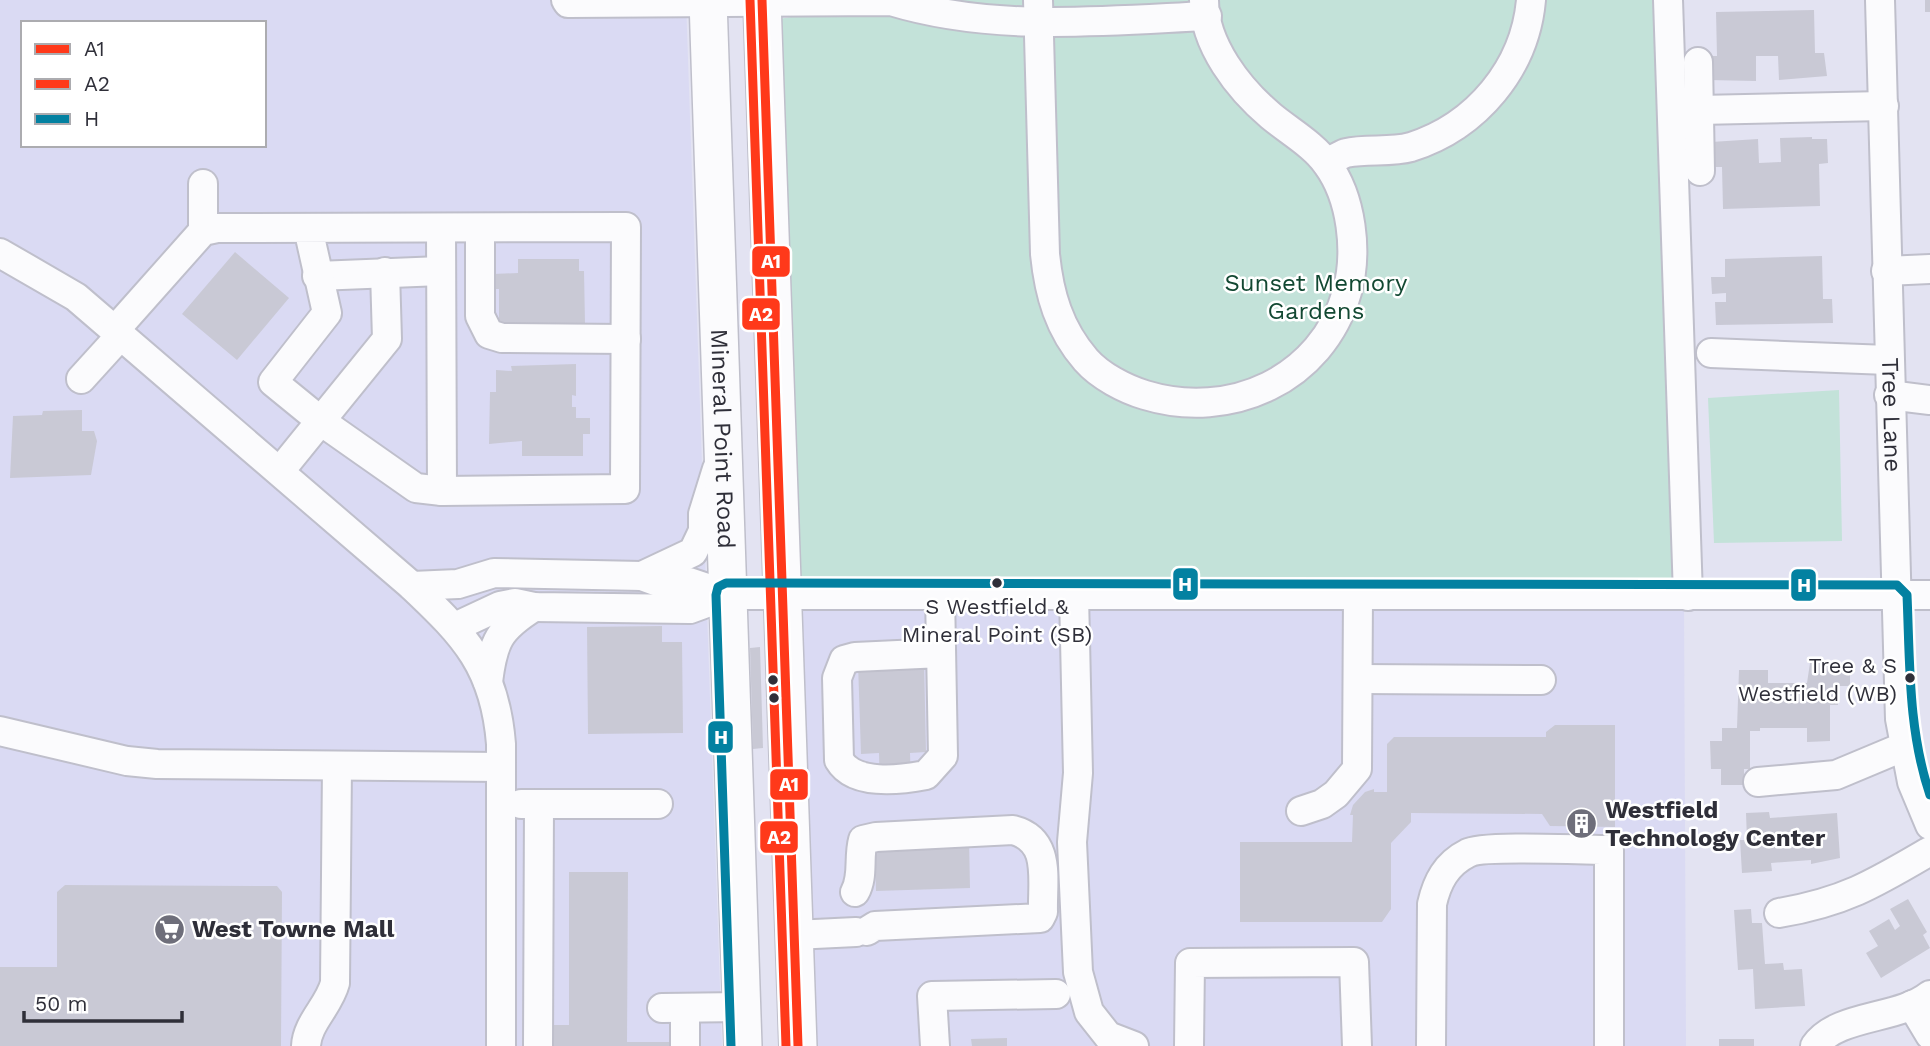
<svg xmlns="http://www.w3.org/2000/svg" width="1930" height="1046" font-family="'Work Sans',sans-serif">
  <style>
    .built { fill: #dadaf3; fill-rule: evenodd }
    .green { fill: #c3e2d9 }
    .building { fill: #c9c9d5 }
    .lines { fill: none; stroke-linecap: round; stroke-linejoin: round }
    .minor-casing { stroke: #bfbfcb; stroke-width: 32 }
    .major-casing { stroke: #bfbfcb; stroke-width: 40 }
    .minor { stroke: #fbfbfd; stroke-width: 28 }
    .major { stroke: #fbfbfd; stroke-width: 37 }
    .bus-1-casing { stroke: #fff; stroke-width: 14 }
    .bus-2-casing { stroke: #fff; stroke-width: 14 }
    .bus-3-casing { stroke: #fff; stroke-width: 14 }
    .bus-1 { stroke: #ff391a; stroke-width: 9 }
    .bus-2 { stroke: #ff391a; stroke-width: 9 }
    .bus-3 { stroke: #0381a1; stroke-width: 9 }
    .bus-dot { fill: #2f2f39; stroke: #fff; stroke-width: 2.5 }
    .labels { text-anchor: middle; stroke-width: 5; stroke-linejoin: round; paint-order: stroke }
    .bus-label { font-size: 22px; fill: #2f2f39; stroke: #fff }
    .park-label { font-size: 24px; fill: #124832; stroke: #fff }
    .street-label { font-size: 24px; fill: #2f2f39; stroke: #fff }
    .poi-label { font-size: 24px; font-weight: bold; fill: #2f2f39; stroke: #fff; text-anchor: start }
    .line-badge { stroke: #fff; stroke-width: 2.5 }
    .badge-label { font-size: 19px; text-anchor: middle; font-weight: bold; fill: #fff }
  </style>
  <rect width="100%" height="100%" fill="#e3e3f2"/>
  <path class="built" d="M 0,0 L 686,0 L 722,1046 L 0,1046 ZM 23,23 L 264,23 L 264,145 L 23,145 Z
    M 782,594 L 1684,596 L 1686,1046 L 798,1046 Z"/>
  <path class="green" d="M 901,0 L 1673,0 L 1684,596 L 782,594 L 762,22 L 825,11 L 901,16 Z
    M 1839,390 L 1842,541 L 1714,543 L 1708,398 Z"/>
  <path class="building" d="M 1925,0 L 1930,0 L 1930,12 L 1925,12 Z
    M 1814,10 L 1815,53 L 1824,53 L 1827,76 L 1779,80 L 1778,56 L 1756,56 L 1756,81 L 1708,80 L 1709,56 L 1717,56 L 1716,12 Z
    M 1812,137 L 1812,139 L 1827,139 L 1828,163 L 1819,164 L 1820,206 L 1723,209 L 1722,167 L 1712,167 L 1711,142 L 1758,139 L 1759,163 L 1781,162 L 1780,138 Z
    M 235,252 L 289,298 L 237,360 L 182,314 Z
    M 1822,256 L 1823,299 L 1832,299 L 1833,323 L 1716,325 L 1715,302 L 1726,302 L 1726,293 L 1712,294 L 1711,277 L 1725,277 L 1725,259 Z
    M 518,259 L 579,259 L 579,271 L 584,271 L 585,324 L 580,324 L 581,332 L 499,332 L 499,289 L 493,289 L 493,274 L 518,273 Z
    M 576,364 L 576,396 L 572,395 L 572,407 L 576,407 L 576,418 L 590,418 L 590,434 L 583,434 L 583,456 L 522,456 L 522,441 L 489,444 L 490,392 L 496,392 L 496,370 L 512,371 L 511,366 Z
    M 82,410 L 82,431 L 94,431 L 97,441 L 91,475 L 10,478 L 13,416 L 42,415 L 43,411 Z
    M 662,626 L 662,642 L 682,642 L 683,733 L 588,734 L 587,627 Z
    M 760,647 L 763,748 L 753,749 L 750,648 Z
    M 924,661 L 926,752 L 910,753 L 911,788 L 880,789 L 879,753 L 861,754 L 858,663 Z
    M 1810,663 L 1840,663 L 1840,670 L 1850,670 L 1850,686 L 1838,686 L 1838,705 L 1830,705 L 1830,741 L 1807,742 L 1807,728 L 1760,728 L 1760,731 L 1750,731 L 1750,769 L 1744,769 L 1744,785 L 1721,785 L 1721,769 L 1711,769 L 1710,741 L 1722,741 L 1722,728 L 1737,728 L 1739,670 L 1768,670 L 1768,683 L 1807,683 Z
    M 1555,725 L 1615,725 L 1615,827 L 1550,826 L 1542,814 L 1411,813 L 1411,822 L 1391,843 L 1391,909 L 1382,922 L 1240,922 L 1240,842 L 1352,842 L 1353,815 L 1350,815 L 1353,805 L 1365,792 L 1374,789 L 1374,792 L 1387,792 L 1387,744 L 1394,737 L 1546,737 L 1546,732 Z
    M 1769,812 L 1770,818 L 1837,813 L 1840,858 L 1811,864 L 1811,860 L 1771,863 L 1772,871 L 1742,873 L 1740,840 L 1747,840 L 1746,813 Z
    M 969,840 L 970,888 L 876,891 L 875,848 Z
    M 569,872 L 628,872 L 627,1042 L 677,1042 L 677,1046 L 551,1046 L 552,1025 L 569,1025 Z
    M 65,885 L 277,886 L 282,892 L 281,1046 L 0,1046 L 0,967 L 57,967 L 57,892 Z
    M 1908,899 L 1927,932 L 1923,935 L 1930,948 L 1881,978 L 1866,953 L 1878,946 L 1869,931 L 1889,919 L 1895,930 L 1900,926 L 1890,909 Z
    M 1751,909 L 1752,923 L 1762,923 L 1765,964 L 1783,963 L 1784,970 L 1802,969 L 1805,1006 L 1755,1009 L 1753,969 L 1738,970 L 1734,910 Z
    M 1007,1038 L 1007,1046 L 972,1046 L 971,1039 Z
    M 1719,1039 L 1754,1039 L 1754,1046 L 1719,1046 Z"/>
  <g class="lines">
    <defs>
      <g id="minor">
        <path d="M 566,0 L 568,3 L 891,1 C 993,32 1101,21 1207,16"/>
        <path d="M 1038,0 L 1045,254 C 1049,294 1059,329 1086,360 C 1100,376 1125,389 1145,395 C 1230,421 1322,380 1347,292 C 1358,252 1352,198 1327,164 C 1314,145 1289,131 1271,116 C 1239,89 1204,45 1204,0"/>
        <path d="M 1668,0 L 1688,596"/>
        <path id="s1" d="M 1880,0 L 1900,719 L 1912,782 L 1930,825"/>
        <path d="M 1698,62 L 1700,171"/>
        <path d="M 1699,110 L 1884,106"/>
        <path d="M 1327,163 C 1333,160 1340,155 1346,153 C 1367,148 1390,153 1411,147 C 1477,126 1525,68 1531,0"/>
        <path d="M 441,228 L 442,491"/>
        <path d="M 480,228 L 480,316 L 489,334 L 502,338 L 626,339"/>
        <path d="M 203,231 L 203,184"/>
        <path d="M 0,253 L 76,297 L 412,586 C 465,636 495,667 501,744 L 501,1046"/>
        <path d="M 1886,271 L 1930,269"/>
        <path d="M 317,276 L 441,271"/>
        <path d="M 115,330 L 203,231 L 217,228 L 626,227 L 625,489 L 442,491 L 416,488 L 322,422 L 273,382 L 327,313 L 308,228"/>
        <path d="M 1711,353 L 1888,360"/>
        <path d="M 81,379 L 121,335"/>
        <path d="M 1889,395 L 1930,400"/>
        <path d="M 280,471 L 387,339 L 385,272"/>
        <path d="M 642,576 L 693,552 L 703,531 L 703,514 L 717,469"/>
        <path d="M 412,586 L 458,584 L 494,573 L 642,576 L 661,583 L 689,582 L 728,595"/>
        <path d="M 940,594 L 943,756 L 926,775 C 900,780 854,786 839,760 L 837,678 L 844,660 L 855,657 L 941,653"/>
        <path d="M 1074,595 L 1078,773 L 1072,842 L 1078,972 L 1089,1012 L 1108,1036 L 1134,1046"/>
        <path d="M 455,627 L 500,606 L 515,603 L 534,607 L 690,609 L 728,595 L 1930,595"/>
        <path d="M 1359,679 L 1541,680"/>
        <path d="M 488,682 C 493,641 499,629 534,607"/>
        <path d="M 0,731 L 127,761 L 157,764 L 501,767"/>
        <path d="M 1758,782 L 1836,775 L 1903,747"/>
        <path d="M 521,804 L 658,804"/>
        <path d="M 1301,811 L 1322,804 L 1336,794 L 1357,769 L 1358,595"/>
        <path d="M 855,892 C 864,876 858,858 863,840 L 876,837 L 1013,830 C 1052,840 1042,880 1043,912 L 1040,918 L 875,926 L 867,931"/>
        <path d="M 1779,913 C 1844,902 1874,884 1930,851"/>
        <path d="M 794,935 L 856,932"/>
        <path d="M 1912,1005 L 1930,1035"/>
        <path d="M 662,1008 L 742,1007"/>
        <path d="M 306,1046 C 307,1023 329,1006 335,983 L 337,766"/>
        <path d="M 538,1046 L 539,804"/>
        <path d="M 685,1046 L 685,1008"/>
        <path d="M 935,1046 L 932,996 L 1056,994"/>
        <path d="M 1189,1046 L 1190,963 L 1354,962 L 1357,1046"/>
        <path d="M 1431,1046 L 1432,904 C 1437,882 1446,864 1468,853 C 1482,845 1586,850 1609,850 L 1609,1046"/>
        <path d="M 1815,1046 C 1837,1014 1899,1020 1930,995"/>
      </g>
      <g id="major">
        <path id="s2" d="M 708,0 L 743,1046"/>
        <path d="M 762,0 L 798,1046"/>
      </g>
    </defs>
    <use href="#minor" class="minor-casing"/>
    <use href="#major" class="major-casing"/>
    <use href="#minor" class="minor"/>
    <use href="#major" class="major"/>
    <defs>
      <path id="bus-1" d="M 762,0 L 798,1046"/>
      <path id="bus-2" d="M 750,0 L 786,1046"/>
      <path id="bus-3" d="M 731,1046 L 716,595 L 718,587 L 726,583 L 1897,585 L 1907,595 C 1910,663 1908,730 1930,795"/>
    </defs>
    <use href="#bus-1" class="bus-1-casing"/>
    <use href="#bus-2" class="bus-2-casing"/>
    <use href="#bus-3" class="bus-3-casing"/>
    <use href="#bus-1" class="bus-1"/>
    <use href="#bus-2" class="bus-2"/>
    <use href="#bus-3" class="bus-3"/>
  </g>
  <defs>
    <symbol id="building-disc" viewBox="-11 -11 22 22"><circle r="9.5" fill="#6e6e7a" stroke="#fff"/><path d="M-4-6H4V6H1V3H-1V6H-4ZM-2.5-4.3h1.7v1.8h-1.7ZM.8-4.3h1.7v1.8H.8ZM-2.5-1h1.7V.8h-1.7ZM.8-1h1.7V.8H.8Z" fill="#fff"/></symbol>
    <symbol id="supermarket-disc" viewBox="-11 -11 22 22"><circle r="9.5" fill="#6e6e7a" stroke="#fff"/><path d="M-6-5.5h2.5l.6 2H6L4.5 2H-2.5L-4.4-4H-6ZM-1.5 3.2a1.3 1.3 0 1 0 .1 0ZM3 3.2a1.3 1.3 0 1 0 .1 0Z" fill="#fff"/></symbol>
  </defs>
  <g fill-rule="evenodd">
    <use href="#building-disc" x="1564" y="806" width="35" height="35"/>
    <use href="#supermarket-disc" x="152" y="912" width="35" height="35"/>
  </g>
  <g class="bus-dot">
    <circle cx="997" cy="583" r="6"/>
    <circle cx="1910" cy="678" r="6"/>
    <circle cx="773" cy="680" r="6"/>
    <circle cx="774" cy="698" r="6"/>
  </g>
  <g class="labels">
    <g class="bus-label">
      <text x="997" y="614">S Westfield &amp;<tspan x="997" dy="28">Mineral Point (SB)</tspan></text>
      <text x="1897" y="673" text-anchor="end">Tree &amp; S<tspan x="1897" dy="28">Westfield (WB)</tspan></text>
    </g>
    <g class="park-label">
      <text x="1316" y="291">Sunset Memory<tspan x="1316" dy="28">Gardens</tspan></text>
    </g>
    <g class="street-label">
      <text dy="8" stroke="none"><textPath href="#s1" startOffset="415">Tree Lane</textPath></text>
      <text dy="8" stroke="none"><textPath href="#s2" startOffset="439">Mineral Point Road</textPath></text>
    </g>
    <g class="poi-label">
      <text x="1605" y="818">Westfield<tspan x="1605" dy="28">Technology Center</tspan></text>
      <text x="192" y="937">West Towne Mall</text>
    </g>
  </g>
  <g class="line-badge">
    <rect x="751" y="245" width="40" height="33" rx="7" fill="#ff391a"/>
    <rect x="741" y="297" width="40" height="34" rx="7" fill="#ff391a"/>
    <rect x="1172" y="567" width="27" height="34" rx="7" fill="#0381a1"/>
    <rect x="1790" y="568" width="27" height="34" rx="7" fill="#0381a1"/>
    <rect x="707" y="720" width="27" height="34" rx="7" fill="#0381a1"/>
    <rect x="769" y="768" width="40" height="33" rx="7" fill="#ff391a"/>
    <rect x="759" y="820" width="40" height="34" rx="7" fill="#ff391a"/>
  </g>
  <g class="badge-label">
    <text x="771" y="268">A1</text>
    <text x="761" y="321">A2</text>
    <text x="1185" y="591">H</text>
    <text x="1804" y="592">H</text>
    <text x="721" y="744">H</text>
    <text x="789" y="791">A1</text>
    <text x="779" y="844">A2</text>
  </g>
  <rect x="21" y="21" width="245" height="126" fill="#ffffff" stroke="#acacb0" stroke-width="2"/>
  <rect x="35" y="44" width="35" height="10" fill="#ff391a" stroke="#acacb0" stroke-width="2"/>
  <text x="84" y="56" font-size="21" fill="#2f2f39">A1</text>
  <rect x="35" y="79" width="35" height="10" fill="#ff391a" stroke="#acacb0" stroke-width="2"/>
  <text x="84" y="91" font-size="21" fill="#2f2f39">A2</text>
  <rect x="35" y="114" width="35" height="10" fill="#0381a1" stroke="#acacb0" stroke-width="2"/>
  <text x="84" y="126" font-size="21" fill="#2f2f39">H</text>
  <path d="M24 1011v10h158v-10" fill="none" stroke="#2f2f39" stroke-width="3.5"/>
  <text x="35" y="1011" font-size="21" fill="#2f2f39" stroke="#ffffff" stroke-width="5" paint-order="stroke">50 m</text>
</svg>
